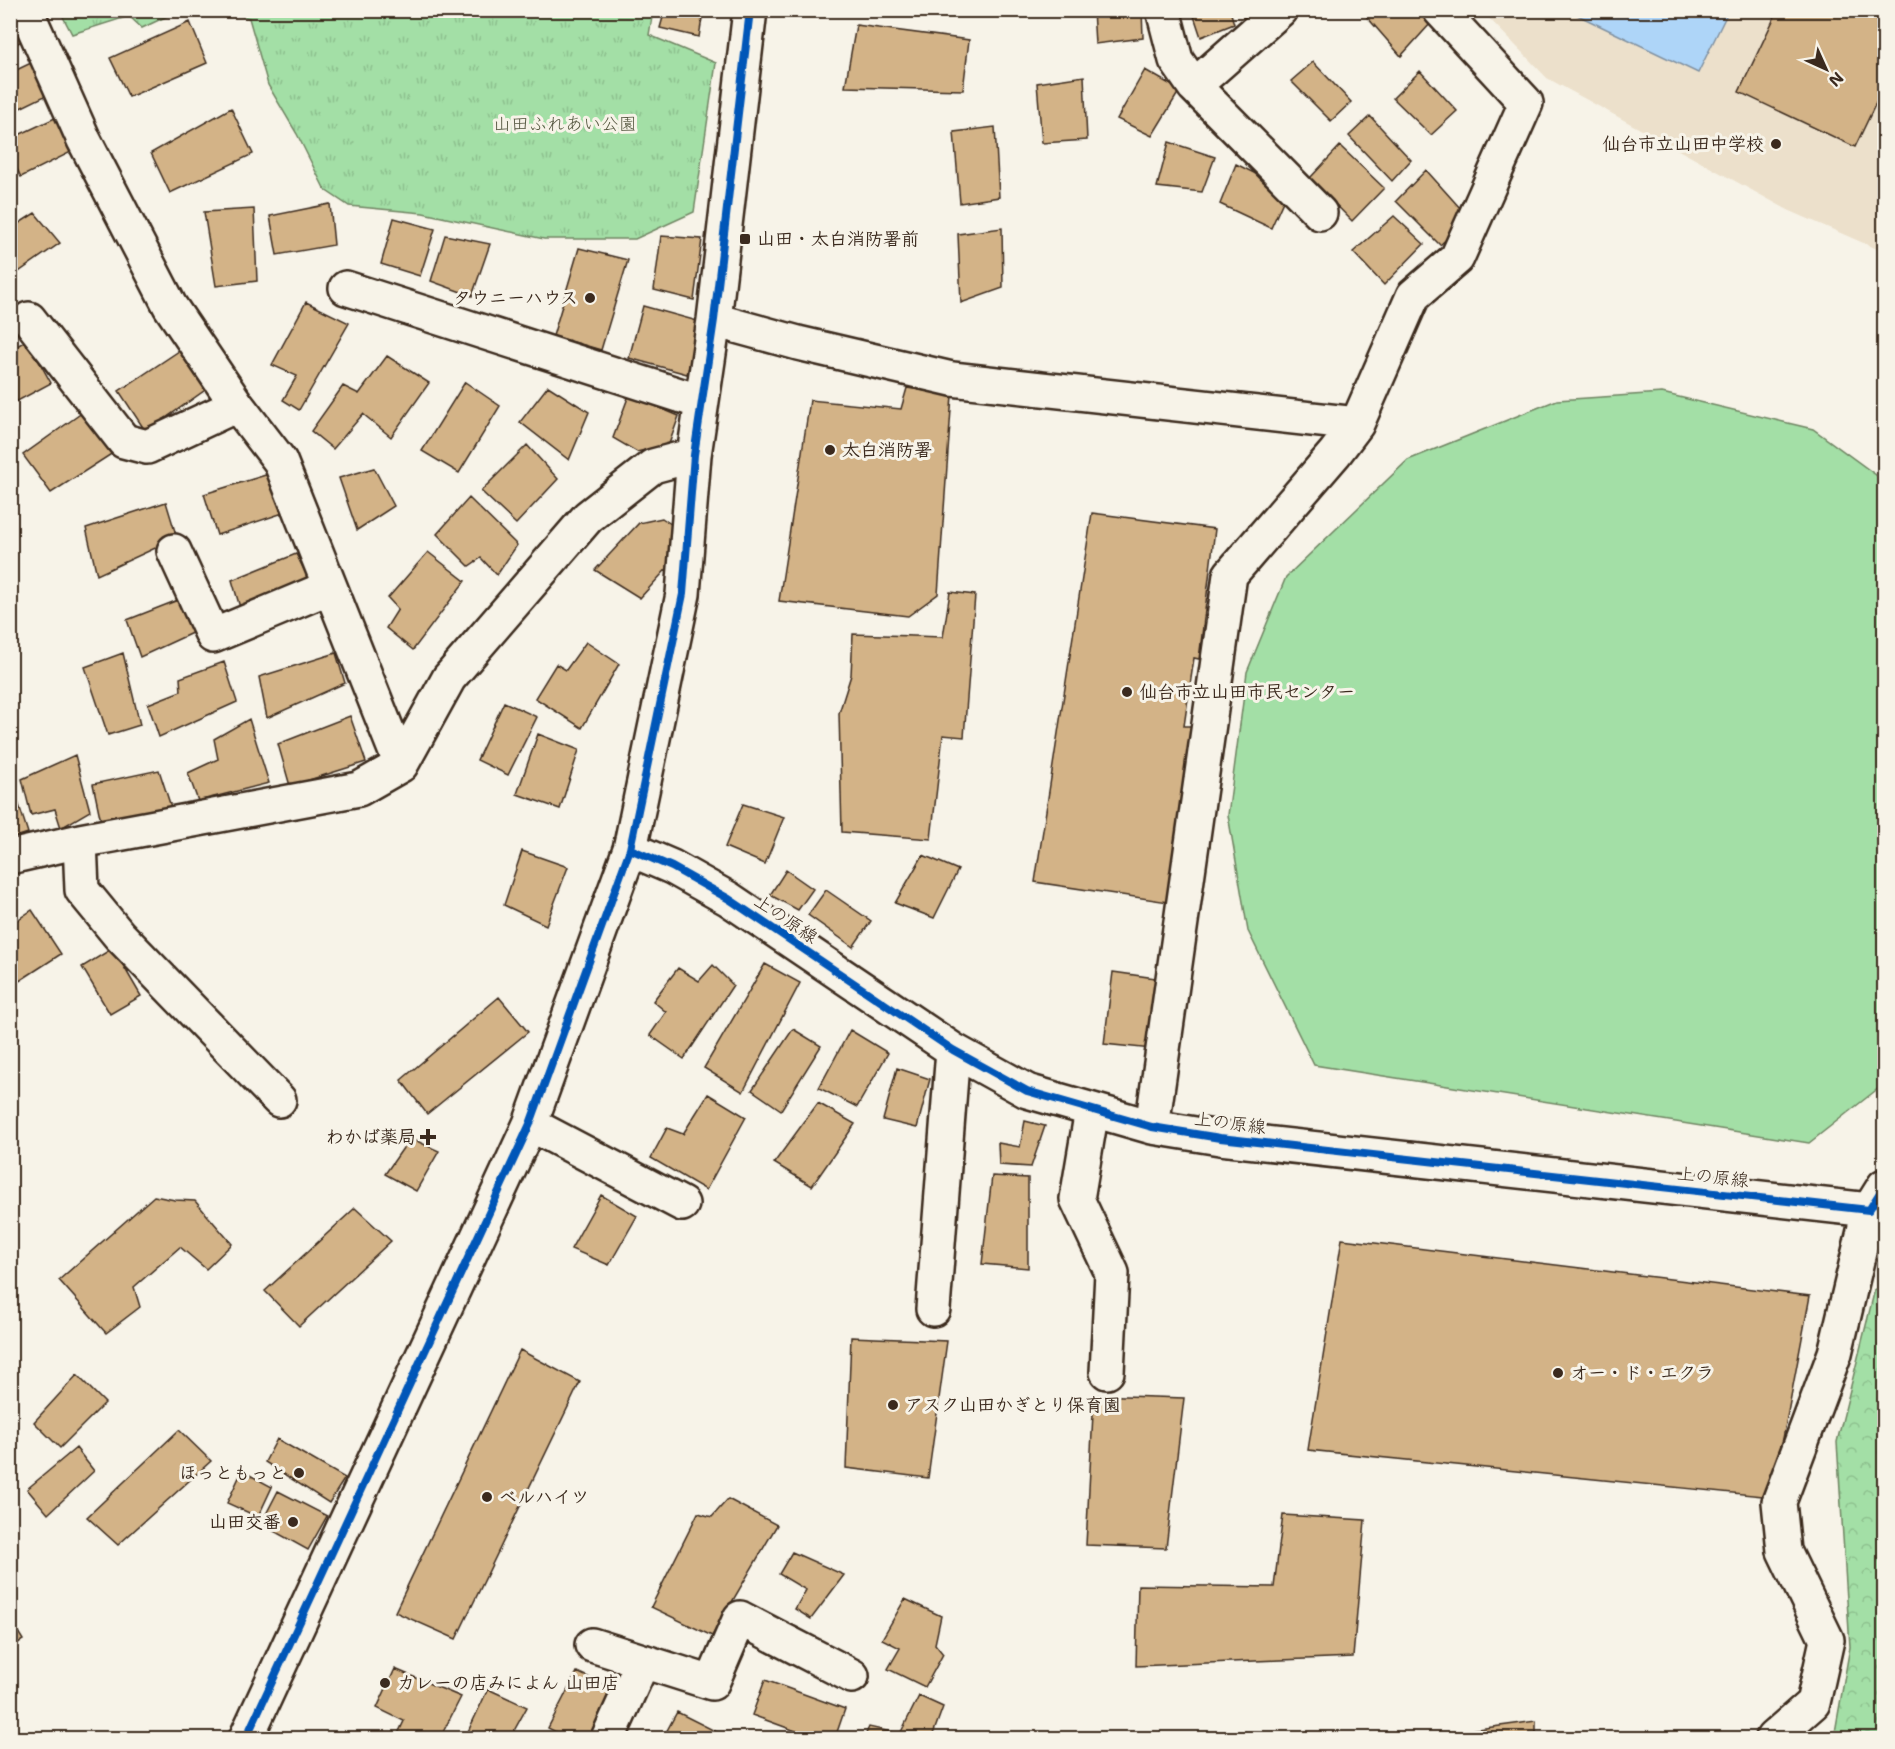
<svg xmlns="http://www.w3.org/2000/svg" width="1895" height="1749" font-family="'Shantell Sans','Klee One',sans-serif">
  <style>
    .built { fill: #ece0cb }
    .grass { fill: url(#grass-tufts); stroke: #6f8462; stroke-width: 1.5 }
    .forest { fill: url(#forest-crowns); stroke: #6f8462; stroke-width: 1.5 }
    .garden { fill: #a3dfa6; stroke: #6f8462; stroke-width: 1.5 }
    .water { fill: #aed5f8; stroke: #8091a1; stroke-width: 1.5 }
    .building { fill: #d3b387; stroke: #3b2a1e; stroke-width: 1.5 }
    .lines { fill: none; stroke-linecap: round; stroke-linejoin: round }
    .minor-casing { stroke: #3b2a1e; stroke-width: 38 }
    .minor { stroke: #f7f3e8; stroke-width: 33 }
    .cycleway-casing { stroke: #f7f3e8; stroke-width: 11 }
    .cycleway { stroke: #0057b8; stroke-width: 8 }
    .poi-dot { fill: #3b2a1e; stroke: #f7f3e8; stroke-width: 2 }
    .labels { text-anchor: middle; stroke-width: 6; stroke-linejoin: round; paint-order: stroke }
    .park-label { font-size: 18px; fill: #555740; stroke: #f7f3e8 }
    .poi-label { font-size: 18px; font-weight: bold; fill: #3b2a1e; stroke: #f7f3e8; text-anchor: start }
    .street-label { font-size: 18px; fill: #3b2a1e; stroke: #f7f3e8 }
  </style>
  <defs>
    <pattern id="grass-tufts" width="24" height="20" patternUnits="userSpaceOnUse" patternTransform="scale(1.5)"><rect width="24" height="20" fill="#a3dfa6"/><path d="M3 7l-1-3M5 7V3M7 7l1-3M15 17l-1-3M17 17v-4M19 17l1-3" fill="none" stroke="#8dc08e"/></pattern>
    <pattern id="forest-crowns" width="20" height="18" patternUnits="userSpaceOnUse" patternTransform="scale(1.5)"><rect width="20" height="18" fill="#a3dfa6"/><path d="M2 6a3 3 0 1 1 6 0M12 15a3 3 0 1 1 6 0" fill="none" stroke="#8dc08e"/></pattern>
  </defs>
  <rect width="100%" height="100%" fill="#f7f3e8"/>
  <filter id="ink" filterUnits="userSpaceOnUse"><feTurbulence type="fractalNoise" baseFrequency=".0167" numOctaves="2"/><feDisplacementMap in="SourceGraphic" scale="12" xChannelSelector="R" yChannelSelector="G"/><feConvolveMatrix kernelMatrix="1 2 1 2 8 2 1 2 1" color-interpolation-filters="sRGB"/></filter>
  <g filter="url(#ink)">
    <path class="built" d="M 1482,11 L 1884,11 L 1884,252 L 1788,210 L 1547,78 Z"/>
    <path class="grass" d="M 60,11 L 178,11 L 142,28 L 129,16 L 72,34 Z
      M 225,11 L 653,11 L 649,35 L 716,63 L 694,212 L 635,239 L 544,239 L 423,213 L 349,206 L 325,190 L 297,134 L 268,85 L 249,18 Z"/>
    <path class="forest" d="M 1875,1289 L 1884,1293 L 1884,1738 L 1834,1738 L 1850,1647 L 1837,1442 Z"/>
    <path class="garden" d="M 1662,393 L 1813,429 L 1884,481 L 1884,1084 L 1809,1143 L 1314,1065 L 1248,931 L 1228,815 L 1247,672 L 1286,577 L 1408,460 L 1557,400 Z"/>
    <path class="water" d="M 1719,11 L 1727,14 L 1698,73 L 1569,11 Z"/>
    <path class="building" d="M 10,10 L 26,39 L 10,47 Z
      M 665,10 L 703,12 L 699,37 L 660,28 Z
      M 1093,10 L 1142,10 L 1143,38 L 1095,44 Z
      M 1192,10 L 1230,10 L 1234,24 L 1201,37 Z
      M 1243,10 L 1259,10 L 1247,20 Z
      M 1371,10 L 1419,10 L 1431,23 L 1401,56 L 1366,16 Z
      M 1778,10 L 1884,10 L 1884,86 L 1855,147 L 1739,92 Z
      M 190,22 L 207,63 L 129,97 L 110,58 Z
      M 856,25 L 969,40 L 963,90 L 845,87 Z
      M 33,62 L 47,95 L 10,113 L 10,73 Z
      M 1313,62 L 1351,102 L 1331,121 L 1291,81 Z
      M 1145,70 L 1180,90 L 1152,136 L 1117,119 Z
      M 1420,71 L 1457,111 L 1431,135 L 1393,98 Z
      M 1084,76 L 1087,140 L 1042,143 L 1037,83 Z
      M 231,108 L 253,154 L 170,193 L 151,153 Z
      M 1370,116 L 1411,160 L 1392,181 L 1349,136 Z
      M 57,117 L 71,152 L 21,177 L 10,155 L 10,139 Z
      M 995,127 L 999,197 L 960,203 L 954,132 Z
      M 1169,142 L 1215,157 L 1202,192 L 1157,187 Z
      M 1340,146 L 1384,188 L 1352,221 L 1310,178 Z
      M 1236,164 L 1288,190 L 1271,228 L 1220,204 Z
      M 1426,170 L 1469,218 L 1440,245 L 1396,201 Z
      M 330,204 L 334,245 L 277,255 L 270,216 Z
      M 254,209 L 257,281 L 216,286 L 204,212 Z
      M 35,213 L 60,243 L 10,278 L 10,229 Z
      M 1394,216 L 1424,244 L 1384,285 L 1353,252 Z
      M 394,218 L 435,229 L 420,276 L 381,264 Z
      M 1002,228 L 1003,288 L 961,303 L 958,234 Z
      M 445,235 L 490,244 L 472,296 L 431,281 Z
      M 661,236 L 702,239 L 694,300 L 654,290 Z
      M 579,248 L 628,260 L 601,350 L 553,336 Z
      M 306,302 L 349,323 L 299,410 L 283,400 L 297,376 L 272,365 Z
      M 643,306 L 701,322 L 687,374 L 629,358 Z
      M 27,340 L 51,383 L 10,405 L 10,350 Z
      M 182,349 L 208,388 L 146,432 L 119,391 Z
      M 387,356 L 429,383 L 391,437 L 363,414 L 333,449 L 311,431 L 343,386 L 359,394 Z
      M 465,382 L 500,406 L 459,473 L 422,451 Z
      M 548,386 L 589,412 L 569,460 L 520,422 Z
      M 907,388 L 952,395 L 938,594 L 908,616 L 779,601 L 810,400 L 901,409 Z
      M 629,395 L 679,416 L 669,444 L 637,452 L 613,438 Z
      M 86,410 L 113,453 L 51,493 L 23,455 Z
      M 527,445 L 558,479 L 516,524 L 481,491 Z
      M 374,468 L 394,506 L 357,530 L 339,478 Z
      M 269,474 L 283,513 L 217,535 L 204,494 Z
      M 469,498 L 517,545 L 497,575 L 481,558 L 469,566 L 437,534 Z
      M 166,502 L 177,538 L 97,575 L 86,528 Z
      M 1092,513 L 1215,529 L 1199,659 L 1194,658 L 1184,726 L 1191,726 L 1168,902 L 1035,882 Z
      M 662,518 L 678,529 L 673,562 L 640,598 L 595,570 L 639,523 Z
      M 428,552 L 465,581 L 413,650 L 386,628 L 398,609 L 388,598 Z
      M 296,554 L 311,583 L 241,611 L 232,580 Z
      M 950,592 L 975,595 L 964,737 L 943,735 L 931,839 L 842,832 L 839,713 L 851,675 L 853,634 L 943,637 Z
      M 183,598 L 194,632 L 140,657 L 127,620 Z
      M 586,642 L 619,664 L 582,728 L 535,698 L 556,664 L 566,670 Z
      M 123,653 L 140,725 L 108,735 L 85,667 Z
      M 336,653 L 345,683 L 267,718 L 259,677 Z
      M 224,662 L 237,702 L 159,737 L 148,704 L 181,691 L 180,678 Z
      M 504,702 L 537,717 L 508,775 L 477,760 Z
      M 350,716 L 366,762 L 290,786 L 278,744 Z
      M 249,719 L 269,783 L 198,801 L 188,773 L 218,759 L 214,739 Z
      M 538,734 L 579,750 L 560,809 L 517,794 Z
      M 75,755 L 90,811 L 61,828 L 55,809 L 31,815 L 22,779 Z
      M 159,770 L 172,810 L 101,822 L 93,784 Z
      M 10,777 L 28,833 L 10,839 Z
      M 743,804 L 784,817 L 765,864 L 725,847 Z
      M 522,851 L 568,867 L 546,925 L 504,905 Z
      M 923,855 L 958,870 L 934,918 L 895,903 Z
      M 786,870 L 813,889 L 798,910 L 770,895 Z
      M 826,890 L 871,921 L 853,947 L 808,915 Z
      M 32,910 L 61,954 L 10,987 L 10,925 Z
      M 113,948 L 141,996 L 110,1014 L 82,967 Z
      M 765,964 L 800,983 L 743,1092 L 704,1068 Z
      M 713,965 L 733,985 L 684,1059 L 650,1035 L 666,1012 L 653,1001 L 678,968 L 699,981 Z
      M 1113,972 L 1162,979 L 1152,1049 L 1104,1044 Z
      M 499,997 L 528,1032 L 427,1114 L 401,1080 Z
      M 793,1029 L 821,1046 L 781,1110 L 752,1090 Z
      M 850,1030 L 888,1053 L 857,1107 L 819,1088 Z
      M 897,1068 L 930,1079 L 917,1128 L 883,1120 Z
      M 708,1094 L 746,1117 L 706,1190 L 651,1158 L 667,1128 L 683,1134 Z
      M 818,1103 L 855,1124 L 812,1186 L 774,1163 Z
      M 1025,1121 L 1045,1126 L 1031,1167 L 999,1165 L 998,1143 L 1020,1147 Z
      M 410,1138 L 439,1151 L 416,1191 L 385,1174 Z
      M 992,1176 L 1028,1178 L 1028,1268 L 982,1264 Z
      M 601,1195 L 637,1216 L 609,1265 L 571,1249 Z
      M 154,1196 L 175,1200 L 195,1201 L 232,1244 L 206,1269 L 180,1247 L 134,1287 L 140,1307 L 106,1333 L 59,1280 Z
      M 355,1208 L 391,1241 L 299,1326 L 265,1291 Z
      M 1342,1239 L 1810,1296 L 1772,1497 L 1308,1450 Z
      M 851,1337 L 947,1341 L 928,1478 L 846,1468 Z
      M 520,1350 L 580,1382 L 456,1639 L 395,1612 Z
      M 77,1375 L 105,1403 L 60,1448 L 34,1422 Z
      M 1094,1395 L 1184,1398 L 1166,1548 L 1086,1545 Z
      M 179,1430 L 211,1461 L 118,1545 L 87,1517 Z
      M 277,1439 L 345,1478 L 329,1503 L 265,1462 Z
      M 76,1448 L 94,1471 L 48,1514 L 27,1489 Z
      M 242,1471 L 272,1487 L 258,1517 L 227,1503 Z
      M 278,1491 L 327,1516 L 308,1550 L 261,1524 Z
      M 728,1499 L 777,1525 L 712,1636 L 651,1607 L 698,1513 L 712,1517 Z
      M 1283,1515 L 1365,1520 L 1353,1657 L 1136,1666 L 1138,1585 L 1274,1587 Z
      M 792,1552 L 844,1575 L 811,1619 L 795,1609 L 806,1590 L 779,1574 Z
      M 905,1599 L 941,1616 L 935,1644 L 943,1654 L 925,1687 L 888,1669 L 900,1648 L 882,1639 Z
      M 10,1619 L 23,1640 L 10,1648 Z
      M 395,1669 L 461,1697 L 440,1738 L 396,1738 L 404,1721 L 377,1708 Z
      M 577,1672 L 618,1691 L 591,1738 L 568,1738 L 548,1728 Z
      M 765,1680 L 845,1709 L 835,1738 L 815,1738 L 752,1715 Z
      M 488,1689 L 527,1707 L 510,1738 L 465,1738 Z
      M 919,1696 L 943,1707 L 932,1737 L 934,1738 L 864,1738 L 869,1727 L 900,1734 Z
      M 677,1712 L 721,1734 L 719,1738 L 663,1738 Z
      M 1536,1721 L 1536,1738 L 1457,1738 L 1456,1732 Z
      M 1614,1733 L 1648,1738 L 1614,1738 Z"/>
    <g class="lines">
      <defs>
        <path id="minor" d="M 26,10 L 84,140 L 170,306 L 237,405 L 280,461 L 401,765
          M 1163,10 L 1176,60 L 1194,86 L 1320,213
          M 1194,86 L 1280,10
          M 346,288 L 701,402
          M 29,319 L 124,441 L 147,447 L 237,405
          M 714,320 L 798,343 L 952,379 L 1357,424
          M 174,551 L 213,636 L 330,587
          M 80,841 L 82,890 L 119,935 L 279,1100
          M 630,849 L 672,867 L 729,899 L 953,1050 L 1027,1091 L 1152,1127 L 1220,1138 L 1869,1210 L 1884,1186
          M 10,857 L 80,841 L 359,789 L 401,765 L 449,678 L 588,517 L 653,466 L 694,455
          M 1092,1110 L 1077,1199 L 1112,1273 L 1107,1372
          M 530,1124 L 682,1204
          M 1152,1127 L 1230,575 L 1335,453 L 1357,424 L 1413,296 L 1457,258 L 1526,103 L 1440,10
          M 933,1309 L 953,1050
          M 592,1645 L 712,1683 L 740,1618 L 852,1676
          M 246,1738 L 530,1124 L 630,849 L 683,594 L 694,455 L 714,320 L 750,10
          M 608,1738 L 643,1661
          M 1773,1738 L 1813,1703 L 1827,1640 L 1784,1551 L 1779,1502 L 1835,1353 L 1869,1210"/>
      </defs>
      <use href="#minor" class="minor-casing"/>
      <use href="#minor" class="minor"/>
      <defs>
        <path id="cycleway" d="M 630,849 L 672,867 L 729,899 L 953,1050 L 1027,1091 L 1152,1127 L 1220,1138 L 1869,1210 L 1884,1186
          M 246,1738 L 530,1124 L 630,849 L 683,594 L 694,455 L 714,320 L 750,10"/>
      </defs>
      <use href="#cycleway" class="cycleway-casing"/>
      <use href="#cycleway" class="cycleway"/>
    </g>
  </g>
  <g class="poi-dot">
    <circle cx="1776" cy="144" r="6"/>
    <rect x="739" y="233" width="12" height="12" rx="3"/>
    <circle cx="590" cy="298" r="6"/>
    <circle cx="830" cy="450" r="6"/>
    <circle cx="1127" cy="692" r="6"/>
    <path d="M425 1128h6v6h6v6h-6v6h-6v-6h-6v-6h6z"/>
    <circle cx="1558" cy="1373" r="6"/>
    <circle cx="893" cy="1405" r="6"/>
    <circle cx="299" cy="1473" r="6"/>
    <circle cx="487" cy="1497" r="6"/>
    <circle cx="293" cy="1522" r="6"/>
    <circle cx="385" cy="1683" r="6"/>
  </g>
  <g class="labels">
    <g class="park-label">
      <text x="565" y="130">山田ふれあい公園</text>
    </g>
    <g class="poi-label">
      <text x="1764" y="150" text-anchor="end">仙台市立山田中学校</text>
      <text x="757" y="245">山田・太白消防署前</text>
      <text x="578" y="304" text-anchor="end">タウニーハウス</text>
      <text x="842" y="456">太白消防署</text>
      <text x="1139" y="698">仙台市立山田市民センター</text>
      <text x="416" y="1143" text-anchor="end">わかば薬局</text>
      <text x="1570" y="1379">オー・ド・エクラ</text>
      <text x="905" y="1411">アスク山田かぎとり保育園</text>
      <text x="287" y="1479" text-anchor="end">ほっともっと</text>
      <text x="499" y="1503">ベルハイツ</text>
      <text x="281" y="1528" text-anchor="end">山田交番</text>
      <text x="397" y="1689">カレーの店みによん 山田店</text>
    </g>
    <g class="street-label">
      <text transform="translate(786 919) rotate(34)" y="6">上の原線</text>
      <text transform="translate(1230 1123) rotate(7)" y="6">上の原線</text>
      <text transform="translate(1713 1177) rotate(6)" y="6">上の原線</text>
    </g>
  </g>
  <rect width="1895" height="1749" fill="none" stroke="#f7f3e8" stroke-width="36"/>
  <rect x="18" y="18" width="1859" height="1713" fill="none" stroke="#3b2a1e" stroke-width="2" filter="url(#ink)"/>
  <g transform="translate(1826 69) rotate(135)" stroke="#f7f3e8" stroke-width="4.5" paint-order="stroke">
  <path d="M0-4.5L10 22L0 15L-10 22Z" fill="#3b2a1e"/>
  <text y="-9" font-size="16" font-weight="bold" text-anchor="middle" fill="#3b2a1e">N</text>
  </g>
</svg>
